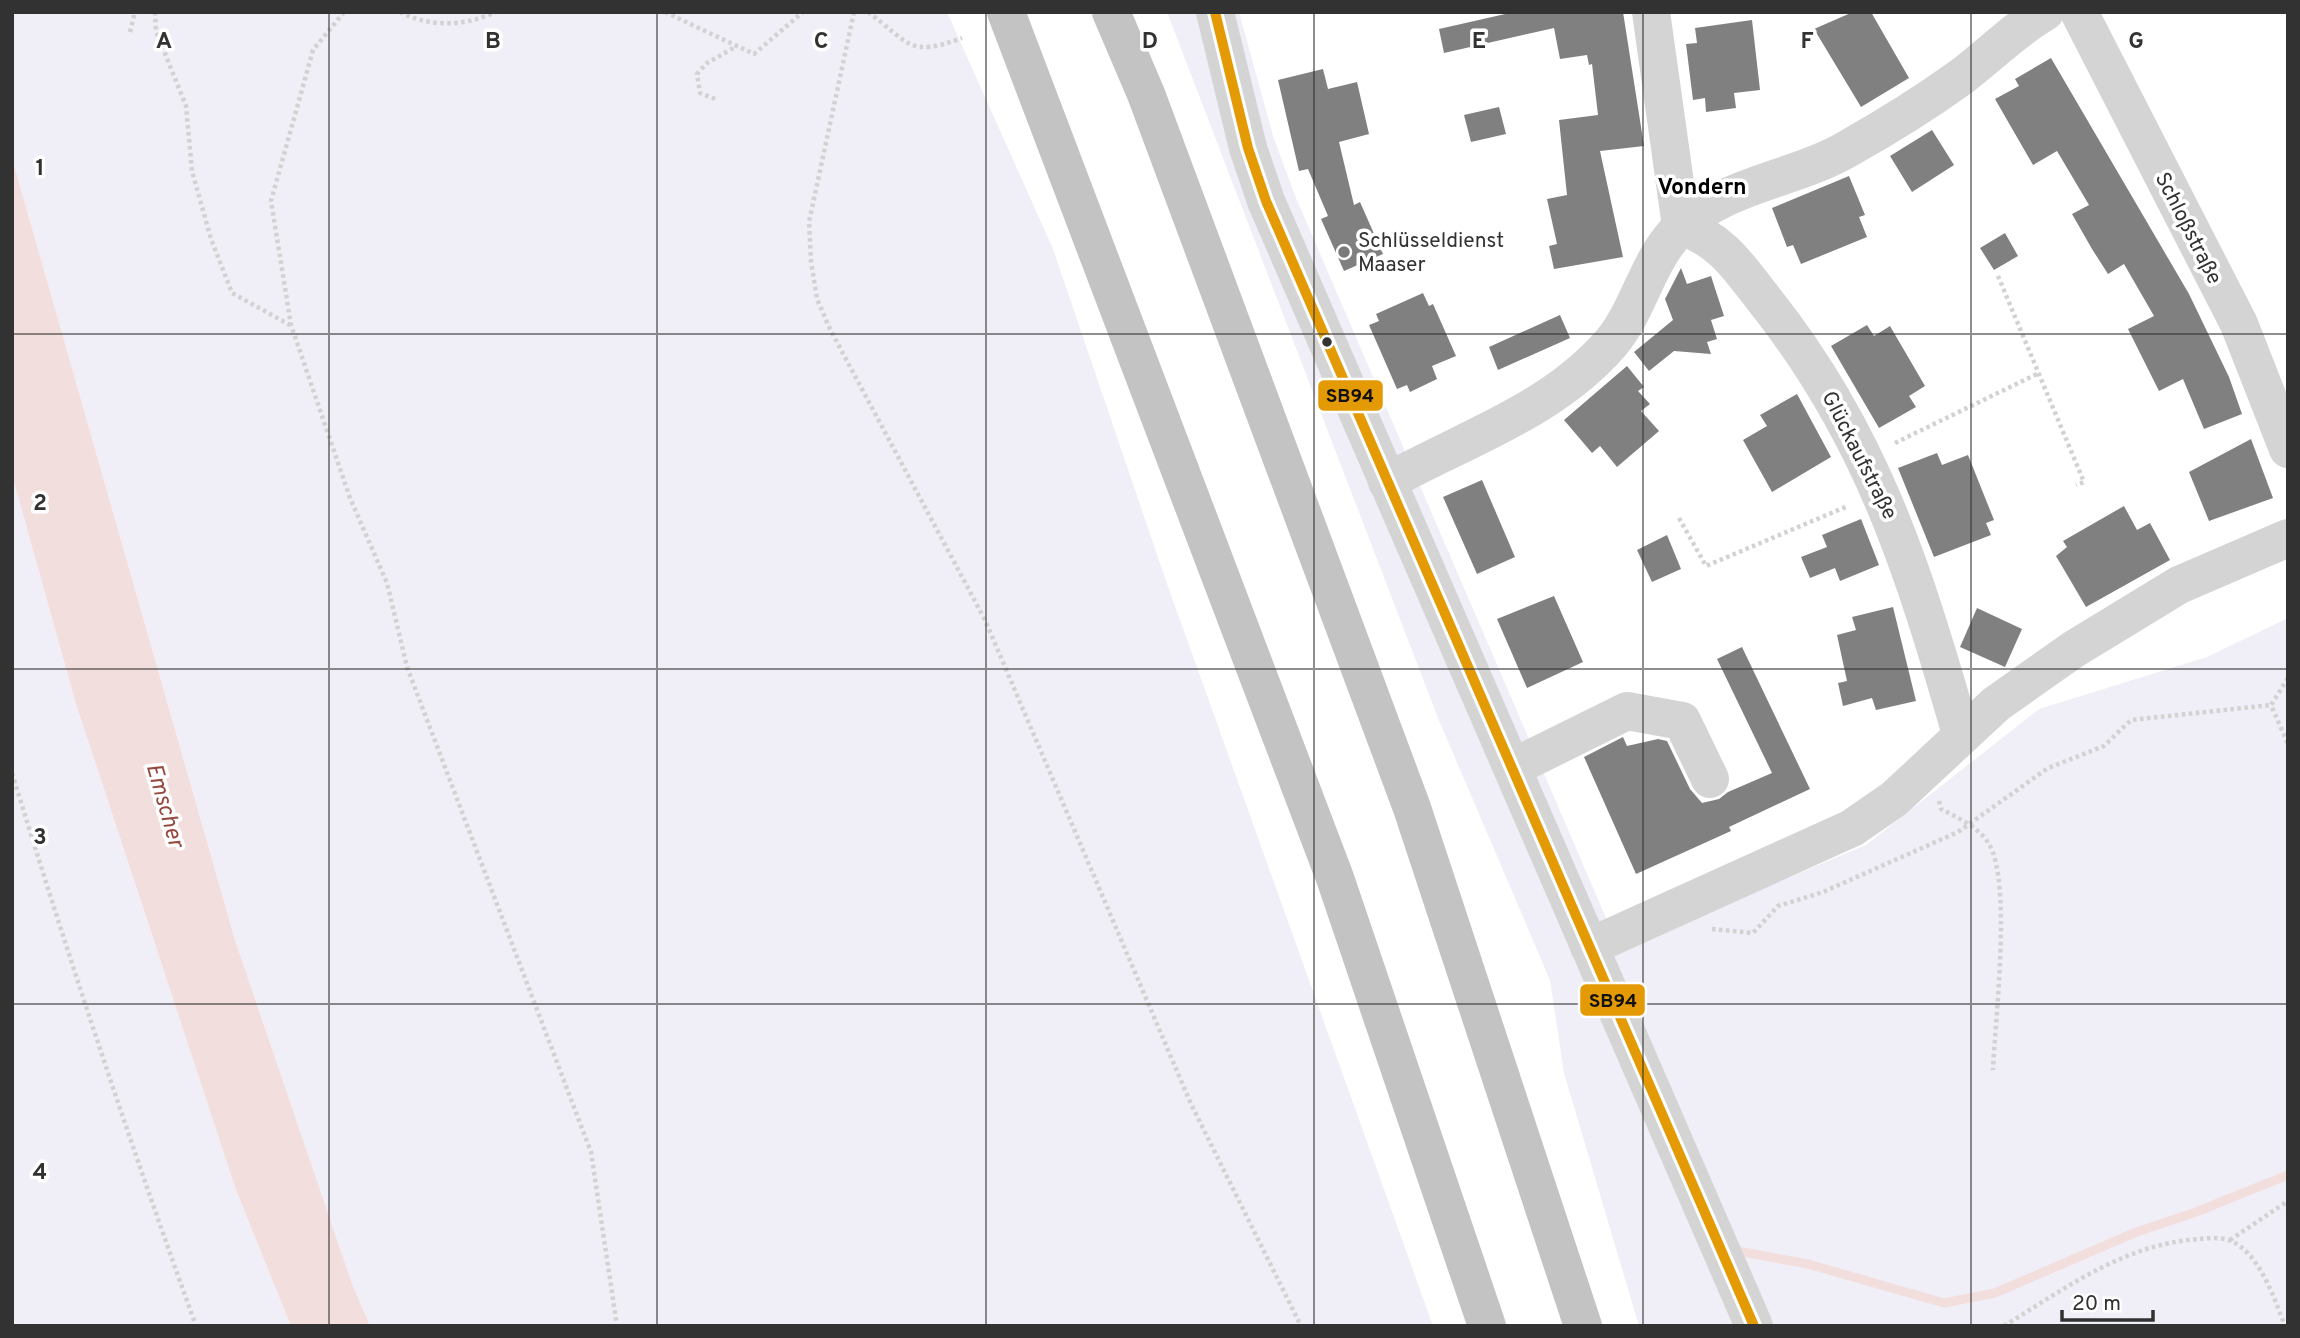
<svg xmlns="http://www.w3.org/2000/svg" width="2300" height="1338" font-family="Overpass,sans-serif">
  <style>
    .green { fill: #f0eef6 }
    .water { fill: #f2dedc }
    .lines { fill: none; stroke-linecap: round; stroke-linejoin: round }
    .stream { stroke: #f2dedc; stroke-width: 9 }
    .building { fill: #808080 }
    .path { stroke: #d2d2d2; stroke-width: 4.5; stroke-dasharray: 3.5 3.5; stroke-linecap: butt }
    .minor { stroke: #d4d4d4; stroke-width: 38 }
    .highway { stroke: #c3c3c3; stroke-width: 38 }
    .bus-1-casing { stroke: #fff; stroke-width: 16 }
    .bus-1 { stroke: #e39a05; stroke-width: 10 }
    .grid { fill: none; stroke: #323232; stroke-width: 2; stroke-opacity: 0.55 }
    .poi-dot { fill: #7a7a7a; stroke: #fff; stroke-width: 2.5 }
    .bus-dot { fill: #323232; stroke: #fff; stroke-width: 2.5 }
    .labels { text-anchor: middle; stroke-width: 7; stroke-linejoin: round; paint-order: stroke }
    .street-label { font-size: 21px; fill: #323232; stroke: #fff }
    .poi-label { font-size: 21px; fill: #323232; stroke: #fff; text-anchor: start }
    .neighbourhood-label { font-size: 23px; font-weight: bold; fill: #000; stroke: #fff }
    .water-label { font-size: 23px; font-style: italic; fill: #95473e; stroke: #fff }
    .grid-label { font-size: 23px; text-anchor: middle; font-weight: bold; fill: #323232; stroke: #fff; stroke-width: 7; stroke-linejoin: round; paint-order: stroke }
    .line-badge { stroke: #fff; stroke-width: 2.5 }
    .pale-badge-label { font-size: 19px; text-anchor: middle; font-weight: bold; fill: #111 }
  </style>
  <rect width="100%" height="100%" fill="#fff"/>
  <path class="green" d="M 12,12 L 947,12 L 1053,249 L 1166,581 L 1433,1326 L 370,1326 L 351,1281 L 235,940 L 12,158 Z
    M 1167,12 L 1239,12 L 1273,136 L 1296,198 L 1619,948 L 1866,845 L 2039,709 L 2207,657 L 2288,618 L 2288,1326 L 1639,1326 L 1564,1073 L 1550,980 L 1438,718 Z
    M 12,475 L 76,704 L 236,1190 L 291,1326 L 12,1326 Z"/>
  <path class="water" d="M 12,158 L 235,940 L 351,1281 L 370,1326 L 291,1326 L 236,1190 L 76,704 L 12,475 Z"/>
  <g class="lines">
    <path class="stream" d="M 1732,1250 L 1808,1264 L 1944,1303 L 1995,1293 L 2134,1233 L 2196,1212 L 2288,1175"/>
  </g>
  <path class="building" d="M 1514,12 L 1623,12 L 1644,146 L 1600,151 L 1623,257 L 1554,269 L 1549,246 L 1557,244 L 1547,199 L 1567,195 L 1559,120 L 1598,115 L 1592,64 L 1589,65 L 1587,55 L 1560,59 L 1554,28 L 1444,53 L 1439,29 Z
    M 1853,12 L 1871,12 L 1909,78 L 1861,107 L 1814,29 Z
    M 1752,20 L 1760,90 L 1734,93 L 1736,108 L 1706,112 L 1705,98 L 1693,100 L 1686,44 L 1697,43 L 1695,28 Z
    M 2051,58 L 2189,294 L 2229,377 L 2242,414 L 2204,429 L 2183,379 L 2159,391 L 2128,329 L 2154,316 L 2124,264 L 2108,274 L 2092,249 L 2072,214 L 2089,205 L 2057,151 L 2033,165 L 1995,99 L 2019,86 L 2015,79 Z
    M 1323,69 L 1328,89 L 1357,82 L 1369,134 L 1339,142 L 1354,205 L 1360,202 L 1383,254 L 1344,271 L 1321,219 L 1328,216 L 1308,169 L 1299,171 L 1278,80 Z
    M 1499,107 L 1506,134 L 1471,142 L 1464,115 Z
    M 1932,130 L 1954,165 L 1912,192 L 1890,156 Z
    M 1849,176 L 1865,215 L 1859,217 L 1867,237 L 1801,264 L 1793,245 L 1787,247 L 1772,208 Z
    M 2005,233 L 2018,256 L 1994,270 L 1980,248 Z
    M 1681,268 L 1687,284 L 1711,276 L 1724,316 L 1711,320 L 1717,339 L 1707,342 L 1711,354 L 1674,351 L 1649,371 L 1634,352 L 1673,320 L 1665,299 Z
    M 1423,293 L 1429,306 L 1433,304 L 1456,356 L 1432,366 L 1437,379 L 1410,392 L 1407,385 L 1397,389 L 1369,325 L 1379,321 L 1376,314 Z
    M 1560,315 L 1570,338 L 1498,370 L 1489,347 Z
    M 1867,325 L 1874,336 L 1890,326 L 1925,386 L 1909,396 L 1916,407 L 1879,428 L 1831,346 Z
    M 1627,366 L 1644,387 L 1638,391 L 1650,404 L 1641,411 L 1659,431 L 1617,467 L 1600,446 L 1592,453 L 1564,420 Z
    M 1797,394 L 1831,457 L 1772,492 L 1743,440 L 1767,426 L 1760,415 Z
    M 2251,439 L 2273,498 L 2209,521 L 2189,472 Z
    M 1937,453 L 1942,465 L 1968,455 L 1994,520 L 1986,523 L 1991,535 L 1934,557 L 1898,468 Z
    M 1482,480 L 1515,557 L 1477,574 L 1443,497 Z
    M 2124,506 L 2137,530 L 2150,523 L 2170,560 L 2086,607 L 2056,556 L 2067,547 L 2063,541 Z
    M 1861,519 L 1879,565 L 1840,581 L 1835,568 L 1810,578 L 1801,557 L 1827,547 L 1822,535 Z
    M 1667,535 L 1681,569 L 1652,582 L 1637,550 Z
    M 1554,596 L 1583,662 L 1527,688 L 1497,619 Z
    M 1893,607 L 1916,701 L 1876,710 L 1872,698 L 1843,706 L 1838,683 L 1847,681 L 1837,635 L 1856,630 L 1852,617 Z
    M 1977,608 L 2022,629 L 2005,667 L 1960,647 Z
    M 1742,647 L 1810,789 L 1729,827 L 1731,831 L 1636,874 L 1584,757 L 1623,737 L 1627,746 L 1658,739 L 1667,741 L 1690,789 L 1702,803 L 1719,799 L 1728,792 L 1772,773 L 1717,659 Z"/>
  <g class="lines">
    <path class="path" d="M 155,12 L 156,31 L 186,106 L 192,171 L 211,239 L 232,293 L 290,325
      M 344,12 L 313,50 L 271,201 L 291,325 L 350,498 L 387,583 L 407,667 L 591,1152 L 617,1326
      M 400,12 C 431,28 465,26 496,12
      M 665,12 L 754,54 L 803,12
      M 854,12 L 809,222 L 811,261 L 817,299 L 830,329 L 985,620 L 1191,1104 L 1301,1326
      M 868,12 C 910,43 908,58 962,38
      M 130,32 L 135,12
      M 715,99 L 700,93 L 697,74 L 707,63 L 737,46
      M 1998,276 L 2084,482 L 2076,485
      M 1895,443 L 2039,373
      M 1679,518 L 1706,566 L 1848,506
      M 2288,678 L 2271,705 L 2288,744
      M 12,773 C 69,959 130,1143 196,1326
      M 1939,801 L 1941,809 C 1958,818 1979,827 1989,844 C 2012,882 1995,1020 1993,1070
      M 1712,929 L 1753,933 L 1778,906 L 1823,892 L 1958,832 L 2048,768 L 2104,746 L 2131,720 L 2271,705
      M 2230,1240 L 2288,1201
      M 2004,1326 C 2066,1288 2124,1244 2199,1239 C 2208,1238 2222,1237 2231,1241 C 2260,1254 2274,1298 2285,1326"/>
    <path class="minor" d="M 1215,12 L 1248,148 L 1266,201 L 1754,1326
      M 1651,12 L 1681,226
      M 2079,12 L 2239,324 L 2288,449
      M 1681,226 C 1724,241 1739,268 1766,302 C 1873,437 1914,571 1961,734
      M 1387,482 C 1464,439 1551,412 1611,343 C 1640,309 1648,257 1682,226 C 1727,184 1797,179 1849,148 C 1888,126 1925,103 1961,77 C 1989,56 2015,29 2045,12
      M 1512,768 L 1627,711 L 1682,721 L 1710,779
      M 1589,947 L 1852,828 L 1894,799 L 1996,704 L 2074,649 L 2179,585 L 2288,538"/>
    <path class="highway" d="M 1006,12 L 1335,878 L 1487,1326
      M 1111,12 L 1146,94 L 1412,808 L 1583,1326"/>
    <defs>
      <path id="bus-1" d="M 1215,12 L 1248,148 L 1266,201 L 1754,1326"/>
    </defs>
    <use href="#bus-1" class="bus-1-casing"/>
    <use href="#bus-1" class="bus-1"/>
  </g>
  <path class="grid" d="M 329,12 L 329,1326M 657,12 L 657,1326M 986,12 L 986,1326M 1314,12 L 1314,1326M 1643,12 L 1643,1326M 1971,12 L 1971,1326M 12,334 L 2288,334M 12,669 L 2288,669M 12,1004 L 2288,1004"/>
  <circle class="poi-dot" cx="1344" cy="252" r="7"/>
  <circle class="bus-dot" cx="1327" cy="342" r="6"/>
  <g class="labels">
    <g class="street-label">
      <text transform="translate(2189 228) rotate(63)" y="7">Schloßstraße</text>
      <text transform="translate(1860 455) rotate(63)" y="7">Glückaufstraße</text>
    </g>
    <g class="poi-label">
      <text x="1358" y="247">Schlüsseldienst<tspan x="1358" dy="24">Maaser</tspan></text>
    </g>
    <g class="neighbourhood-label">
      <text x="1702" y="194">Vondern</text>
    </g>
    <g class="water-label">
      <text transform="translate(166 805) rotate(74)" y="8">Emscher</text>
    </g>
  </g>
  <g class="grid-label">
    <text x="164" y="48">A</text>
    <text x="493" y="48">B</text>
    <text x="821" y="48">C</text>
    <text x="1150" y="48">D</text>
    <text x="1479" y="48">E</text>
    <text x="1807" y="48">F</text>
    <text x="2136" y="48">G</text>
    <text x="40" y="175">1</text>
    <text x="40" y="510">2</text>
    <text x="40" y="844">3</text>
    <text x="40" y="1179">4</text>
  </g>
  <g class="line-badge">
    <rect x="1317" y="379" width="67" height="33" rx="7" fill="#e39a05"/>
    <rect x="1579" y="983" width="67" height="34" rx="7" fill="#e39a05"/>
  </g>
  <g class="pale-badge-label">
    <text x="1350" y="402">SB94</text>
    <text x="1613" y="1007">SB94</text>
  </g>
  <rect width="2300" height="1338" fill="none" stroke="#323232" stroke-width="28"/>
  <path d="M2062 1310v10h91v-10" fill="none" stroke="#323232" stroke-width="3.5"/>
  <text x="2072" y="1310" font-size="21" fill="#323232" stroke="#ffffff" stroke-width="5" paint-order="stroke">20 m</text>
</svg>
